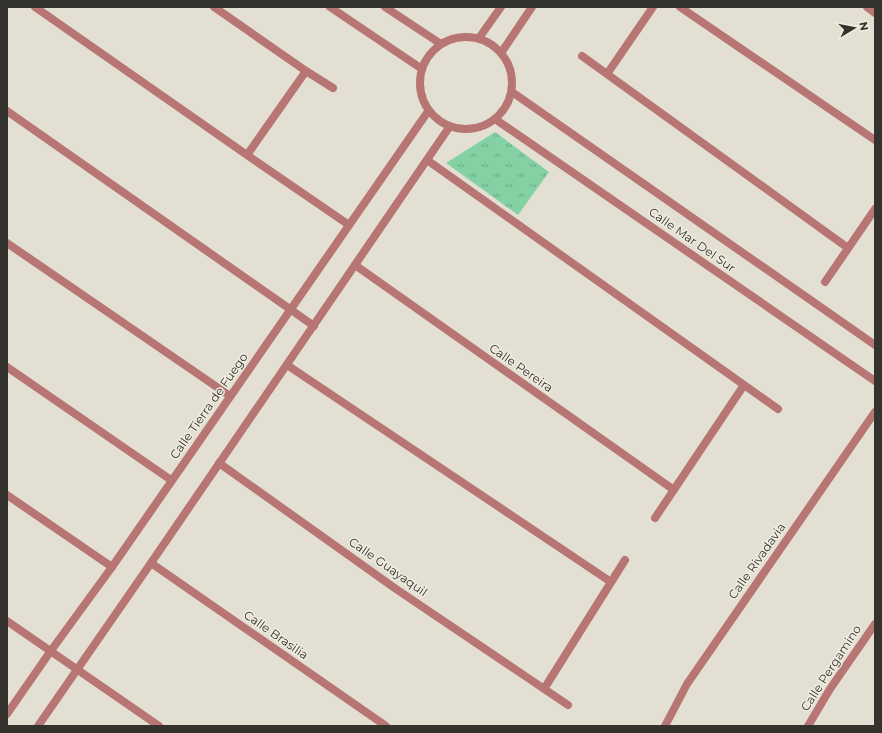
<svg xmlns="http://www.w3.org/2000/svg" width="882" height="733" font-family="Montserrat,sans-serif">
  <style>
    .park { fill: url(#park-tufts) }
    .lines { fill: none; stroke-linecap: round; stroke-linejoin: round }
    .minor { stroke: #b77573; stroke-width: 8 }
    .tertiary { stroke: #b77573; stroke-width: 8 }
    .labels { text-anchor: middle; stroke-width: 3; stroke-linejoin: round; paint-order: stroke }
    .street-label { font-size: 12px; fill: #34322d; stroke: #f0ece0 }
  </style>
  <defs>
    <pattern id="park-tufts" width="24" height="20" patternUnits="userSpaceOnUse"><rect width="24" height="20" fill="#84d2a3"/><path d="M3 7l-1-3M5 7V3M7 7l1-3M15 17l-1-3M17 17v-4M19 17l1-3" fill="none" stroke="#6dab85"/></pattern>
  </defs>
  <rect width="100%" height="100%" fill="#e3dfd3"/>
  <path class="park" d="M 495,132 L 549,172 L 518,215 L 446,163 Z"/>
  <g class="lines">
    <path class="minor" d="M 35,7 L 247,155 L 349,225
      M 214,7 L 306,71 L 333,88
      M 330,7 L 422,69
      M 385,7 L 441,44
      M 680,7 L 875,140
      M 867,7 L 875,13
      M 582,56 L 848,248
      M 607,74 L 653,7
      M 7,111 L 314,326
      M 247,155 L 306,71
      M 427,160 L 778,409
      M 7,243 L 230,396
      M 355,265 L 674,490
      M 825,282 L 875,209
      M 287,365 L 611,582
      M 7,367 L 171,480
      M 219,463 L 396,589 L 568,705
      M 7,495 L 112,567
      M 655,518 L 744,385
      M 151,563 L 386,726
      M 7,621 L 159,726
      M 544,689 L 625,560
      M 665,726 L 687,684 L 875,412
      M 808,726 L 830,689 L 875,624"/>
    <path class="tertiary" d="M420 83a46 46 0 1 1 92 0a46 46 0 1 1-92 0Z
      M 479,38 L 501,7
      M 501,53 L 532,7
      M 512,92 L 875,345
      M 495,119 L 875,381
      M 7,714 L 50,652 L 112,567 L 429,110
      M 38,726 L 151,563 L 450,126"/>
  </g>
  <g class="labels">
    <g class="street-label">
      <text transform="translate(692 240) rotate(35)" y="4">Calle Mar Del Sur</text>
      <text transform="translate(521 368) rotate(35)" y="4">Calle Pereira</text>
      <text transform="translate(209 406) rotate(-55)" y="4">Calle Tierra de Fuego</text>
      <text transform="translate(757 561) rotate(-55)" y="4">Calle Rivadavia</text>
      <text transform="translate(388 567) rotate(35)" y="4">Calle Guayaquil</text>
      <text transform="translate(276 635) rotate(35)" y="4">Calle Brasilia</text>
      <text transform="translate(831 668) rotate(-57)" y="4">Calle Pergamino</text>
    </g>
  </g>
  <rect width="882" height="733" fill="none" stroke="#34322d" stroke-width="16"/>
  <g transform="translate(854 28) rotate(80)" stroke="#f0ece0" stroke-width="3" paint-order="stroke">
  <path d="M0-3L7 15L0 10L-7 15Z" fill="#34322d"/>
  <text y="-6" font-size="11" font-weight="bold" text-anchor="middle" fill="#34322d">N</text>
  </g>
</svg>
